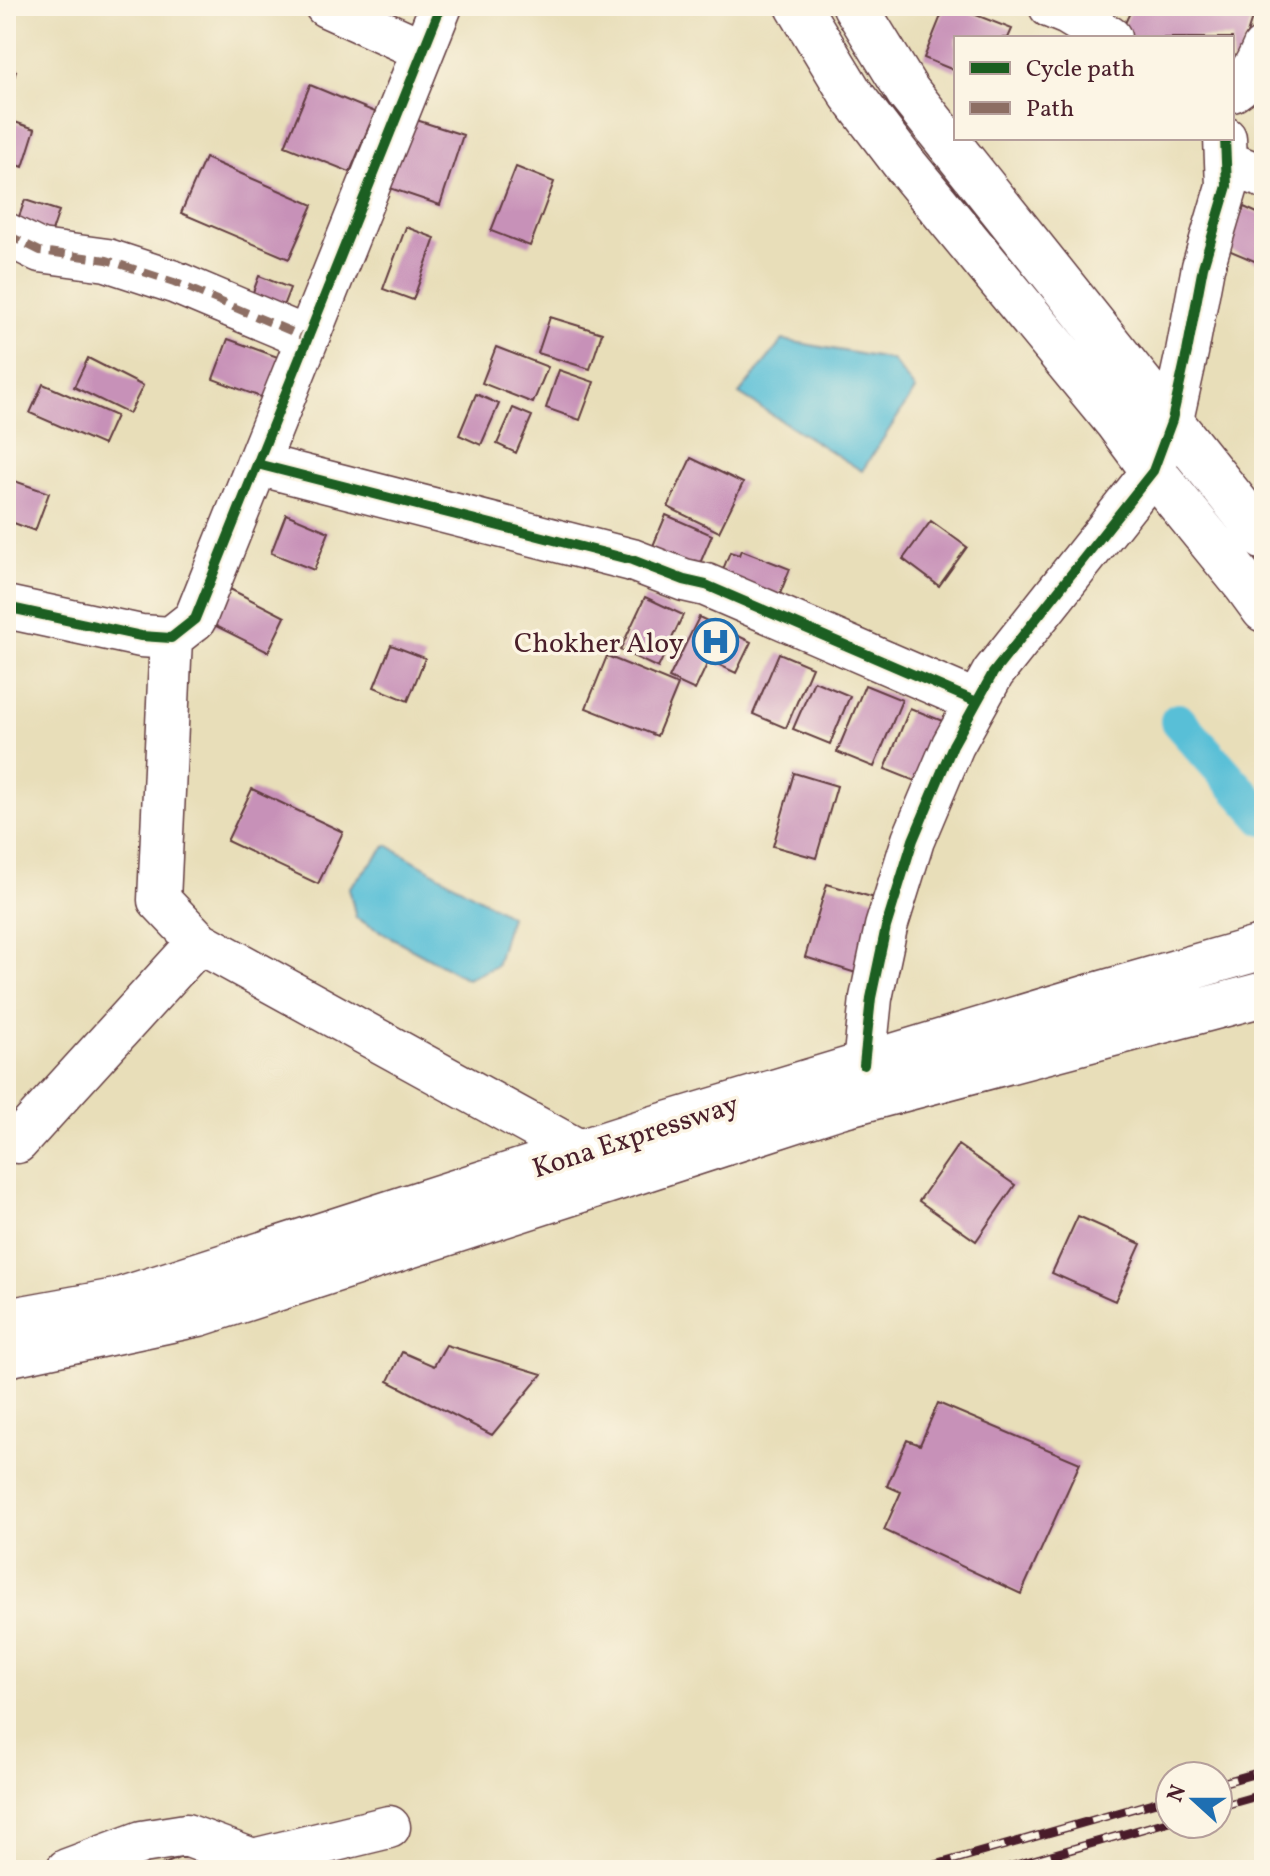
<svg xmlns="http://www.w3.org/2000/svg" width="1270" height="1876" font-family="Vollkorn,serif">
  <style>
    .water { fill: #59bfd7; stroke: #526f81; stroke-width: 2 }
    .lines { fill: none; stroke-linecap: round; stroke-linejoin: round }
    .canal { stroke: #59bfd7; stroke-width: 36 }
    .building { fill: #c791b8 }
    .minor-casing { stroke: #623c40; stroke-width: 45 }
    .major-casing { stroke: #623c40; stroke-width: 47 }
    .highway-casing { stroke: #623c40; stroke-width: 47 }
    .minor { stroke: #fff; stroke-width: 42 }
    .major { stroke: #fff; stroke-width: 44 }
    .highway { stroke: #fff; stroke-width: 44 }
    .rail-casing { stroke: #4a1f2b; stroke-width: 9 }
    .rail { stroke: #fcf5e5; stroke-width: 6; stroke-dasharray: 18; stroke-linecap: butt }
    .quiet { stroke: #8d6e63; stroke-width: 8; stroke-dasharray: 16 8; stroke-linecap: butt }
    .cycleway-casing { stroke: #fcf5e5; stroke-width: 15 }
    .cycleway { stroke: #1b5e20; stroke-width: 10 }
    .labels { text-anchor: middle; stroke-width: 7; stroke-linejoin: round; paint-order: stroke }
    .poi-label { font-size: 28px; fill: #4a1f2b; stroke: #fcf5e5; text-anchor: end }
    .street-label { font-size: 28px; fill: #4a1f2b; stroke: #fcf5e5 }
  </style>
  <rect width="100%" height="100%" fill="#fcf5e5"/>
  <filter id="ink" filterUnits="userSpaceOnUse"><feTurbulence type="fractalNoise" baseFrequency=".0125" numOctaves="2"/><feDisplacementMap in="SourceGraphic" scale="16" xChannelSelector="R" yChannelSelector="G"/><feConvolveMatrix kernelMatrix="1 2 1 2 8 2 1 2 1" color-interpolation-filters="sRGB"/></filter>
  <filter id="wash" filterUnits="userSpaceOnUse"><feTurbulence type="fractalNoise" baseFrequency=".006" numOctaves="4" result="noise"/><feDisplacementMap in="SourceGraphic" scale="32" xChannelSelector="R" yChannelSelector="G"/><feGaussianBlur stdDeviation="1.8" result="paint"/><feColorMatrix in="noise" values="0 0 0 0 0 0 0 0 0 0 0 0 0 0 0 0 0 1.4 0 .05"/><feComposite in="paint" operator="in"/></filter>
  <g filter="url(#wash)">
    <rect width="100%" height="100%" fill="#e8deb9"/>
    <path class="water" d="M 783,340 L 892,360 L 915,390 L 862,471 L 739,394 Z
      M 387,845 L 510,916 L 496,966 L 467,979 L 356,918 L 349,888 Z"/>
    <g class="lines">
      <path class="canal" d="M 1178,721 L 1264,818"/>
    </g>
    <g id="blocks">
      <path class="building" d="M 945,6 L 953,6 L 1012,29 L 1008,38 L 956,38 L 956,71 L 924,58 Z
        M 1133,6 L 1256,6 L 1238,61 L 1232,63 L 1232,38 L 1123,38 L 1119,36 Z
        M 6,68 L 16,71 L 7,103 L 6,103 Z
        M 310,85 L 375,112 L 350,172 L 285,146 Z
        M 407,117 L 463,135 L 440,205 L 384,186 Z
        M 6,119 L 35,129 L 23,167 L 6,161 Z
        M 205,158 L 313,205 L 289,259 L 181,213 Z
        M 516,167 L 554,182 L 530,246 L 491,231 Z
        M 25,200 L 59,211 L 49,240 L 15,228 Z
        M 1244,207 L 1264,216 L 1264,265 L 1226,249 Z
        M 406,227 L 435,238 L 413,300 L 383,289 Z
        M 259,276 L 290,288 L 283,306 L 252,295 Z
        M 550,317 L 602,333 L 590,369 L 538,353 Z
        M 228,339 L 286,360 L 271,401 L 213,379 Z
        M 496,347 L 548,367 L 533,403 L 482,383 Z
        M 88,358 L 143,386 L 129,414 L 74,387 Z
        M 559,370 L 594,382 L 580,420 L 546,408 Z
        M 43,384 L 116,416 L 103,445 L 30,413 Z
        M 476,394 L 499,404 L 481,445 L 459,435 Z
        M 513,408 L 532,416 L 516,453 L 497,444 Z
        M 691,458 L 743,483 L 719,532 L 668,507 Z
        M 6,478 L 49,493 L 35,531 L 6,520 Z
        M 286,514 L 329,532 L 314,570 L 271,553 Z
        M 666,515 L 712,535 L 693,580 L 647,560 Z
        M 931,521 L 967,547 L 939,586 L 903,559 Z
        M 741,550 L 790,569 L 775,606 L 720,577 L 730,552 L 739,555 Z
        M 230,589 L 285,617 L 268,652 L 212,624 Z
        M 645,597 L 683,615 L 658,668 L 620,650 Z
        M 699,617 L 751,642 L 736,673 L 709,660 L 695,690 L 669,678 Z
        M 391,645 L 425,658 L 408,701 L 374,687 Z
        M 779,653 L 812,667 L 786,728 L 753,714 Z
        M 607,656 L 678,685 L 657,736 L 586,708 Z
        M 814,681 L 850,696 L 830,744 L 793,729 Z
        M 865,685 L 902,700 L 874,767 L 837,752 Z
        M 910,708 L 955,726 L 930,787 L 885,769 Z
        M 794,773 L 837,786 L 816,858 L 773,846 Z
        M 252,789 L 343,832 L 318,884 L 227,841 Z
        M 827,884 L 878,899 L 856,973 L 805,957 Z
        M 958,1145 L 1015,1185 L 976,1241 L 919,1201 Z
        M 1078,1216 L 1141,1244 L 1115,1301 L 1052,1273 Z
        M 446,1345 L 542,1374 L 492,1435 L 388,1381 L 402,1352 L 434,1366 Z
        M 938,1403 L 1080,1463 L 1021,1594 L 884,1530 L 901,1492 L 887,1486 L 907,1440 L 920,1445 Z
        M 191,1853 L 198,1870 L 150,1870 Z"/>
    </g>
  </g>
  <g filter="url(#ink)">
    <use href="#blocks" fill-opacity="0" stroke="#623c40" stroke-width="2"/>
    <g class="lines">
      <defs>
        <path id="minor" d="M 326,6 L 423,50
          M 1226,162 L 1264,177
          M 6,234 L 40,251 L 107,260 L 174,282 L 307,338
          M 257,464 L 632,560 L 684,580 L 706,585 L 977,702
          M 6,607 L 141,636 L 171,638 L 195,619 L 441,6
          M 171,638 L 159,900 L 199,942 L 581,1152
          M 864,1065 L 871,998 L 886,927 L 913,840 L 953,745 L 993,673 L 1153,471 L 1172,420 L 1187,352 L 1203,267 L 1227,186 L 1225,138
          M 6,1139 L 17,1142 L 199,942
          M 67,1870 L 142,1842 L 186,1835 L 253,1860 L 389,1827"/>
        <path id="major" d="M 798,6 L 851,94 L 906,166 L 1116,421 L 1153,471 L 1245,584 L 1264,610
          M 855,6 L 908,92 L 1264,538
          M 1051,6 L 1068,13 L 1109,38
          M 1232,90 C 1250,78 1256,68 1264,49"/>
        <path id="highway" d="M 6,1321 L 116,1301 L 651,1129 L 1092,996 L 1264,947
          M 6,1355 L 199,1314 L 840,1106 L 1264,994"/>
      </defs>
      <use href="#minor" class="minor-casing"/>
      <use href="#major" class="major-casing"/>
      <use href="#highway" class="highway-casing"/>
      <use href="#minor" class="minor"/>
      <use href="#major" class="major"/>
      <use href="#highway" class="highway"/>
      <defs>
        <path id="rail" d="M 1218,1784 L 1264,1771
          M 1218,1807 L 1264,1794
          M 918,1870 L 1170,1798
          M 999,1870 L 1170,1821"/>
      </defs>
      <use href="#rail" class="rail-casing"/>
      <use href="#rail" class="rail"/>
      <path class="quiet" d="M 6,234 L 40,251 L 107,260 L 174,282 L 307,338"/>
      <defs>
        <path id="cycleway" d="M 257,464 L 632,560 L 684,580 L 706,585 L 977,702
          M 6,607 L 141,636 L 171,638 L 195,619 L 441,6
          M 864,1065 L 871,998 L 886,927 L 913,840 L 953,745 L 993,673 L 1153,471 L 1172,420 L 1187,352 L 1203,267 L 1227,186 L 1225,138"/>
      </defs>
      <use href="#cycleway" class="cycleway-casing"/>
      <use href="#cycleway" class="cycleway"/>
    </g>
  </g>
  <defs>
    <symbol id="hospital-ring" viewBox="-11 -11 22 22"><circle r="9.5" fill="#fcf5e5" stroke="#1f6fb2" stroke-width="1.5"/><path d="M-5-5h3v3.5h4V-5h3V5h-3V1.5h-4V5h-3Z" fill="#1f6fb2"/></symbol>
  </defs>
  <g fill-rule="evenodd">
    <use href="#hospital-ring" x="690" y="616" width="51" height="51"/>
  </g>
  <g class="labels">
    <g class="poi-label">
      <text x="684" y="652">Chokher Aloy</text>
    </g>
    <g class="street-label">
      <text transform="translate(635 1135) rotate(-18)" y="10">Kona Expressway</text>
    </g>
  </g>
  <rect width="1270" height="1876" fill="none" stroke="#fcf5e5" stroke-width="32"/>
  <rect x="954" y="36" width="280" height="104" fill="#fcf5e5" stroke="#b59f9b" stroke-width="2"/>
  <rect x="970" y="62" width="40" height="12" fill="#1b5e20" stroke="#b59f9b" stroke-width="2"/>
  <text x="1026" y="76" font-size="24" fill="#4a1f2b">Cycle path</text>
  <rect x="970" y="102" width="40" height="12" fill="#8d6e63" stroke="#b59f9b" stroke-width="2"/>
  <text x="1026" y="116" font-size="24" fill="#4a1f2b">Path</text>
  <g transform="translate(1194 1800) rotate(291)"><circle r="38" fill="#fcf5e5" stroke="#b59f9b" stroke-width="2"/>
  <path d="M0-6L14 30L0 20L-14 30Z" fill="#1f6fb2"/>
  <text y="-12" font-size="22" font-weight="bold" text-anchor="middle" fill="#4a1f2b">N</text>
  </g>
</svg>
